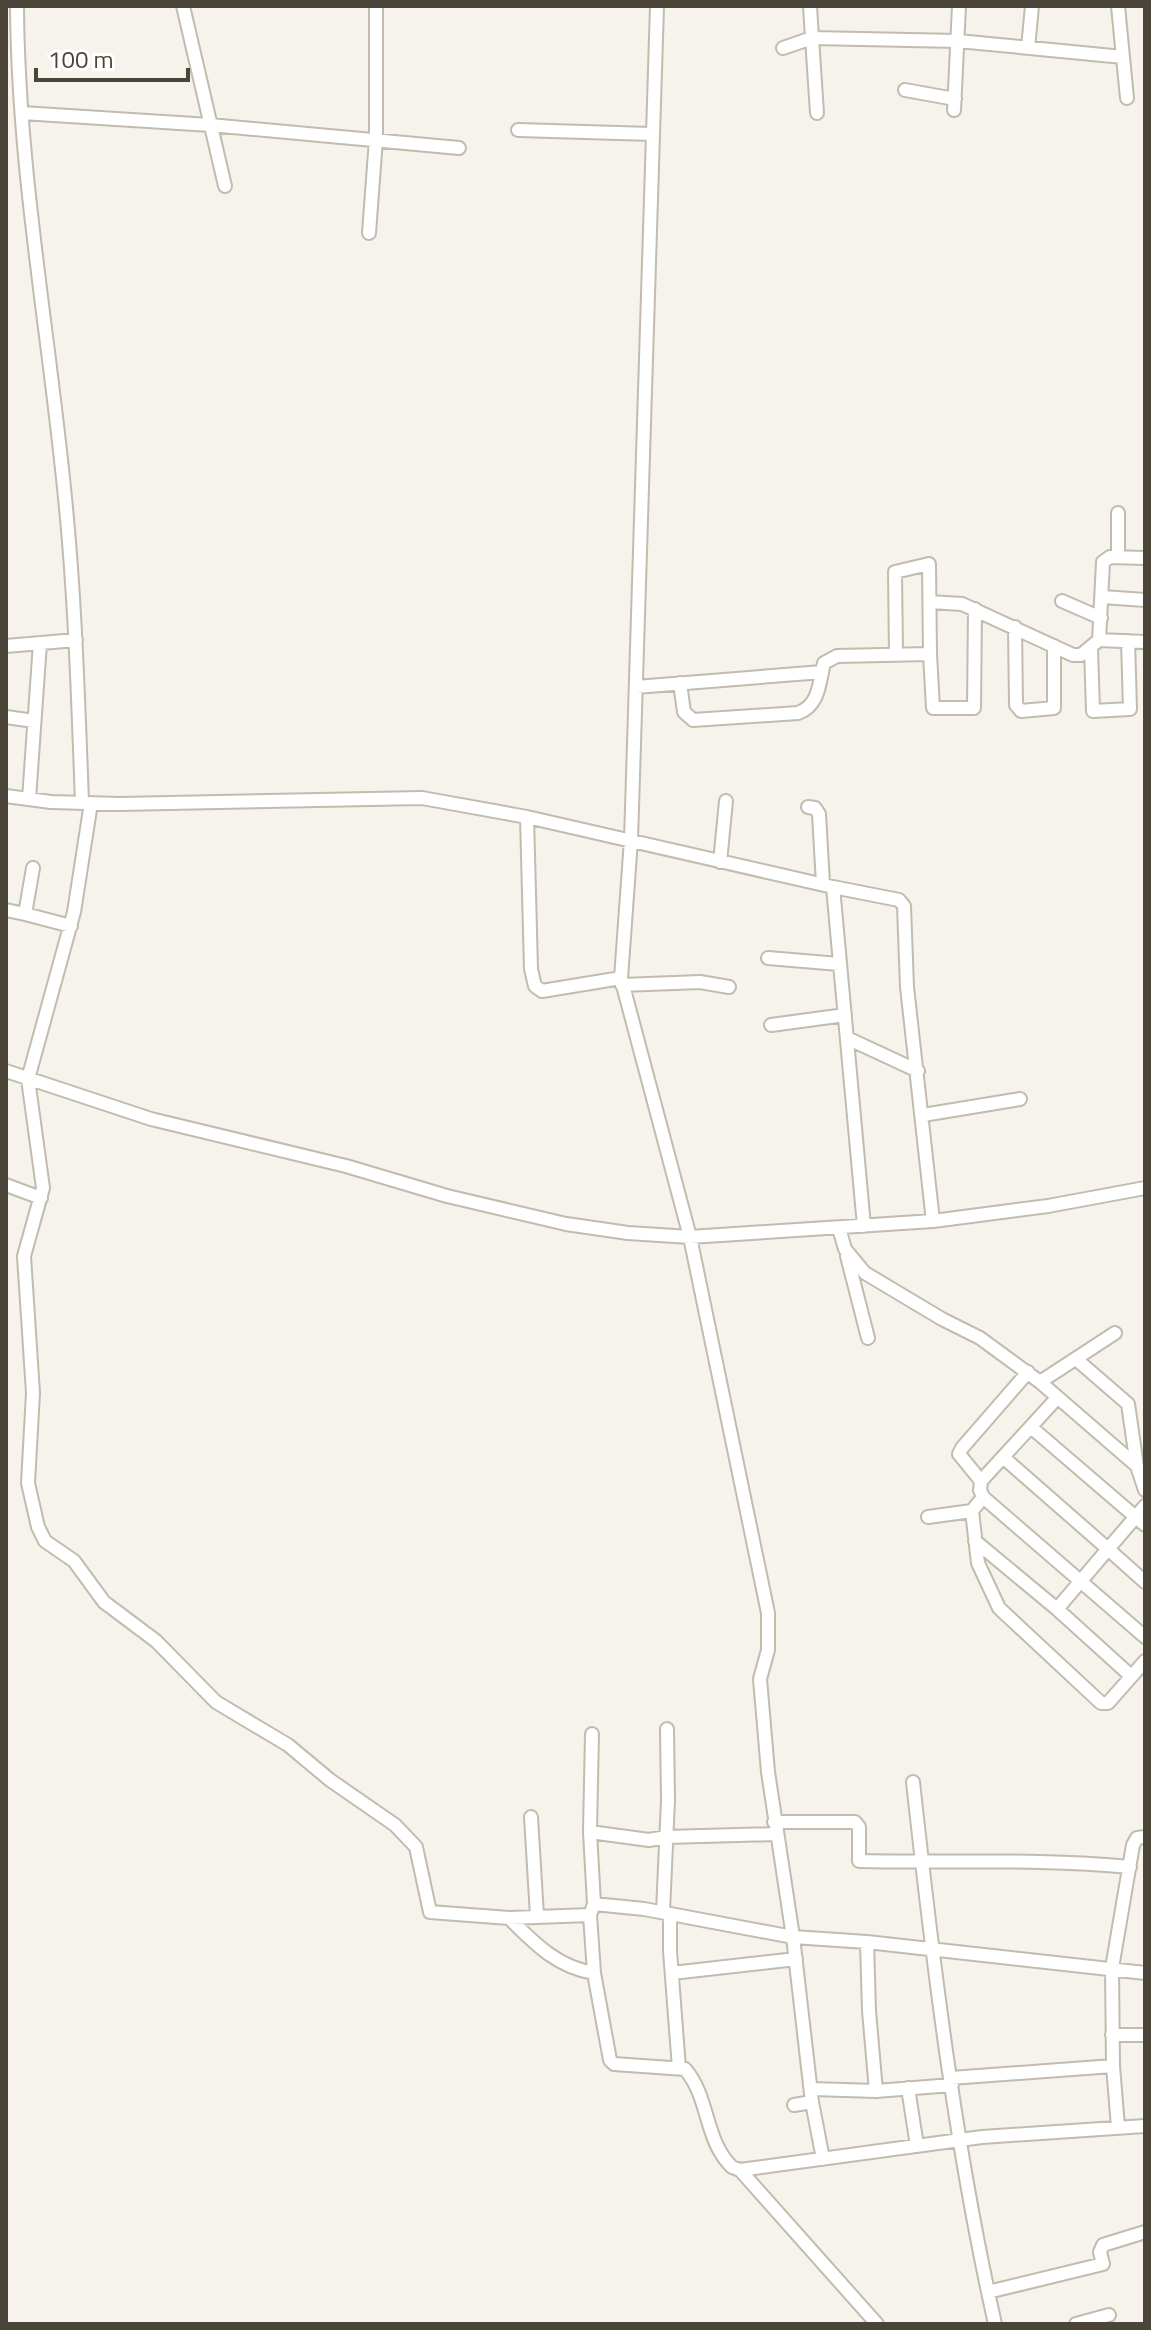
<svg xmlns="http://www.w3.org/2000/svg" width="1151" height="2330" font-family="'Titillium Web',sans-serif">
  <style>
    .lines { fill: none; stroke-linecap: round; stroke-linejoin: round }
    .minor-casing { stroke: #c2bbae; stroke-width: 16 }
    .minor { stroke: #fff; stroke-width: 12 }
  </style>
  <rect width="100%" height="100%" fill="#f6f3ec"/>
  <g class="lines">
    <defs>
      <path id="minor" d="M 17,6 C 18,168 48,327 64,488 C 75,592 78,697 82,802
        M 183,6 L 225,186
        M 657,6 L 631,840 L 621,978 L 690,1237 L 768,1613 L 768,1650 L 760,1679 L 768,1772 L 793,1937 L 812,2102 L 823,2159
        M 810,6 L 812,38 L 958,41 L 1123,57
        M 1118,6 L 1127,98
        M 783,48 L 812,38 L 817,113
        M 1028,48 L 1032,6
        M 905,90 L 955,99
        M 954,110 L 959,6
        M 22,113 L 210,125 L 459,148
        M 518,130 L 651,134
        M 369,233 L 376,139 L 376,6
        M 1118,513 L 1118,557
        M 1102,597 L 1145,600
        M 1062,601 L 1101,618
        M 930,602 L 962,604 L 1073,655 L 1081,655 L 1099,640 L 1103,562 L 1110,557 L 1145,558
        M 1015,627 L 1016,705 L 1021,711 L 1054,708 L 1054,646
        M 1099,640 L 1145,642
        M 6,646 L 76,640
        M 1091,648 L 1093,711 L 1130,709 L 1128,641
        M 930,654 L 933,708 L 974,708 L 975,609
        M 680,683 L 684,712 L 693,720 L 798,713 C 820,705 819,682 824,663 L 837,656 L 930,654 L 929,564 L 895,572 L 896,654
        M 636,687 L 822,672
        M 6,717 L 34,721
        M 6,796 L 51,802 L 120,804 L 422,798 L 527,817 L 833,887 L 899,900 L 904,906 L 907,987 L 933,1221
        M 29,799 L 40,643
        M 91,803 L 74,912 L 28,1079 L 43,1188 L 24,1256 L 33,1393 L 28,1483 L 38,1527 L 45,1541 L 74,1561 L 104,1602 L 156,1641 L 216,1702 L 288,1745 L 330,1780 L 395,1825 L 416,1847 L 430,1912 L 509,1918 L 590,1915 L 594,1904 L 590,1832 L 592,1734
        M 808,807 L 815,808 L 819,814 L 823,884
        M 527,817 L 531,969 L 535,986 L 542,991 L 621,978
        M 720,862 L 726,801
        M 833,887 L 864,1226
        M 6,910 L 25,914 L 33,868
        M 25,914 L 71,926
        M 768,958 L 839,964
        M 622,985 L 700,982 L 729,987
        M 771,1025 L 845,1015
        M 847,1038 L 918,1071
        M 6,1071 L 151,1119 L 346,1166 L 447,1196 L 566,1224 L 628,1233 L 690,1237 L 933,1221 L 1048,1206 L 1145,1188
        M 923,1115 L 1020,1099
        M 6,1185 L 41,1198
        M 839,1228 L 845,1249 L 865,1273 L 942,1319 L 980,1338 L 1040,1382 L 1137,1466
        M 847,1256 L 868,1338
        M 1076,1359 L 1128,1404 L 1137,1466 L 1145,1490
        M 1040,1382 L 1115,1333
        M 1057,1398 L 981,1481 L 980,1490 L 983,1497 L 972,1511 L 978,1563 L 999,1608 L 1101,1703 L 1108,1703 L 1145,1661
        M 1032,1428 L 1145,1525
        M 1004,1458 L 1108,1549 L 1057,1609
        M 981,1481 L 959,1454 L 962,1448 L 1028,1372
        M 983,1497 L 1145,1637
        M 1145,1506 L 1108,1549 L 1145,1582
        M 928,1517 L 972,1511
        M 975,1541 L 1057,1609 L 1131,1676
        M 913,1782 C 933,1964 955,2146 995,2324
        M 531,1817 L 537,1916
        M 774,1822 L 855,1822 L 859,1827 L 859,1861 C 951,1863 1039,1858 1130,1867
        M 590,1832 L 649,1840 L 666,1837 L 776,1834
        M 594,1904 L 644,1909 L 793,1937 L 867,1942 L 1145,1973
        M 663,1912 L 668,1800 L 667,1729
        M 670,1914 L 670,1951 L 679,2068
        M 590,1915 L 594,1973 L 610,2060 L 614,2064 L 685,2069 C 710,2098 704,2140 732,2167 L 740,2170 L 982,2137 L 1145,2126
        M 509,1918 C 535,1944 557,1967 594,1973
        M 672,1973 L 796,1959
        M 1112,2035 L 1145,2035
        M 1113,2066 L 1118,2127
        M 951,2078 L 1113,2066 L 1112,1968 L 1133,1845 L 1137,1838 L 1145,1837
        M 908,2088 L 917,2146
        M 812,2089 L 876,2091 L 869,2011 L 867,1942
        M 876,2091 L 952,2085
        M 794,2105 L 812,2102
        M 740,2170 L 877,2324
        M 988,2292 L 1103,2264 L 1100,2252 L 1103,2245 L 1145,2232
        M 1076,2324 L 1109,2315"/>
    </defs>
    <use href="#minor" class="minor-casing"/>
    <use href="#minor" class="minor"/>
  </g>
  <rect width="1151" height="2330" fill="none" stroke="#4b4439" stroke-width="16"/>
  <path d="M36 68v12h152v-12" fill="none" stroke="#4b4439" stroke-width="4"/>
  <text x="48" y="68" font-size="24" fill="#4b4439" stroke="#ffffff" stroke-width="6" paint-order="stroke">100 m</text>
</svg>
